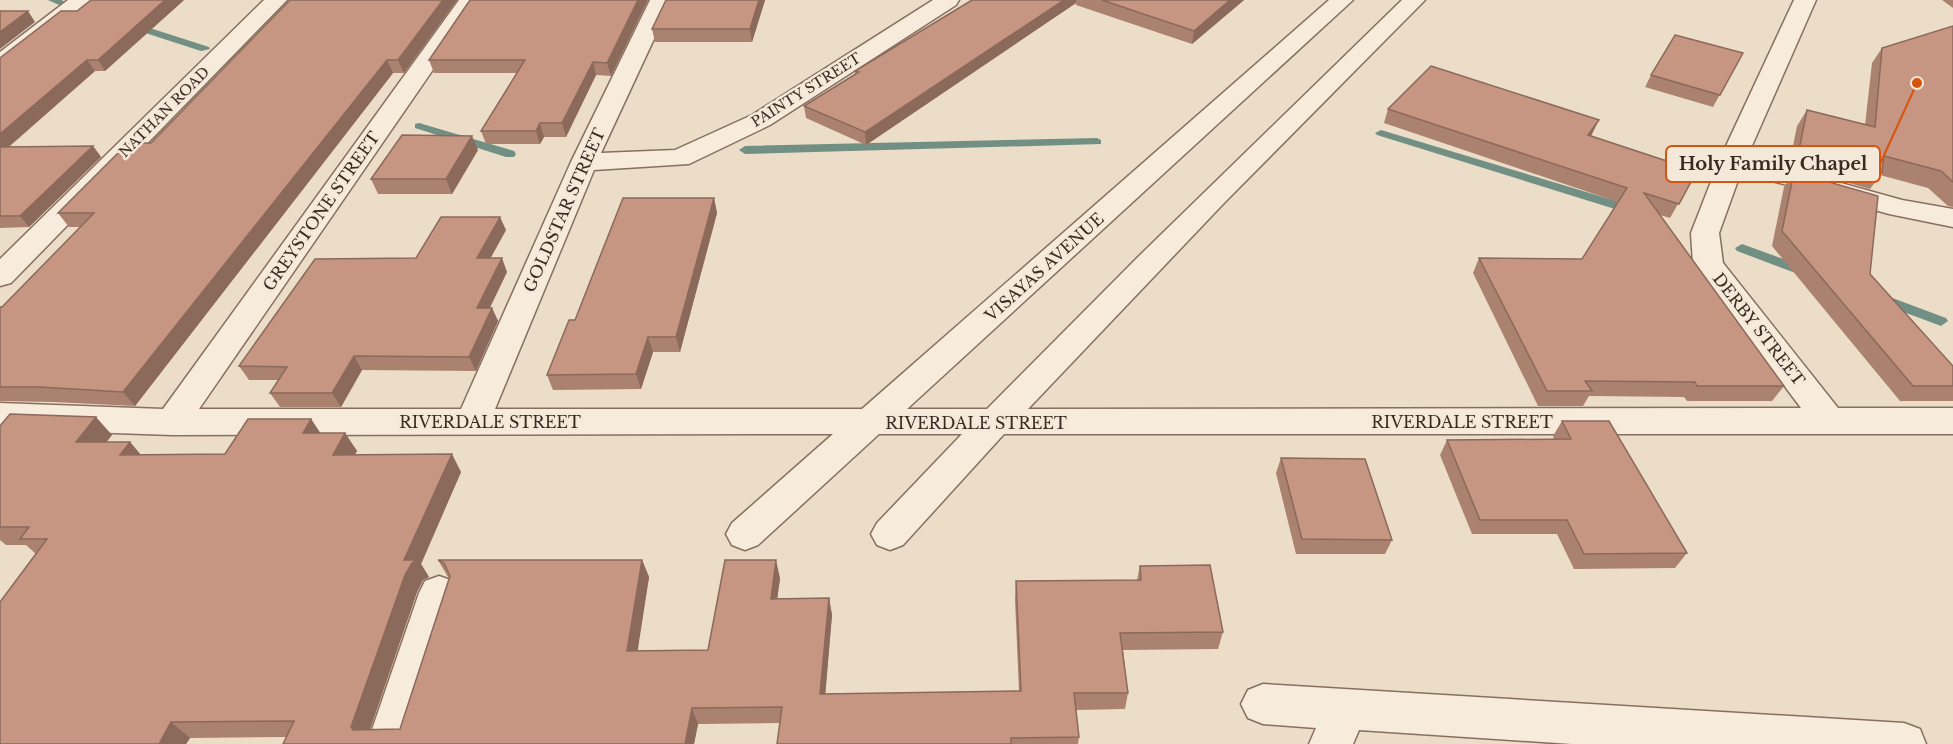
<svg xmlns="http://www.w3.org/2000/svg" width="1953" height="744" font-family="'Libre Baskerville',serif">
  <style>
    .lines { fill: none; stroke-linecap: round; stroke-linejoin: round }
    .stream { fill: #718f83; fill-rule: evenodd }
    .street-casing { stroke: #876f5f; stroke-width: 3 }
    .street { fill: #f7ebdc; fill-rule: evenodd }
    .wall { fill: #ab8170 }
    .shaded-wall { fill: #8b695b }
    .building { fill: #c79682; stroke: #8b695b; stroke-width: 1.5 }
    .labels { text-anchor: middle; stroke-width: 5; stroke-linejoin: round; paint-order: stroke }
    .far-street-label { font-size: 14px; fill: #392a22; stroke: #f4e8d9 }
    .street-label { font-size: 16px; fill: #392a22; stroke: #f4e8d9 }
    .leader { fill: none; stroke: #d6540e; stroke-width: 2 }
    .callout-dot { fill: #d6540e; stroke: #f4e8d9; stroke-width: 2 }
    .callout { fill: #f4e8d9; stroke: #d6540e; stroke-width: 2 }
    .callout-label { font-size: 18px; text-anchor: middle; font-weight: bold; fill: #392a22 }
  </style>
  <rect width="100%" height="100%" fill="#ecddc9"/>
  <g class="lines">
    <path class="stream" d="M 48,0 L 62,0 L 64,2 L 59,5 Z
      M 131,22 L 209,47 L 210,49 L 201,51 L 127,27 L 126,25 Z
      M 419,123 L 514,151 L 516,154 L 514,157 L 506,157 L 415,128 L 415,124 Z
      M 1381,130 L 1626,204 L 1628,207 L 1622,211 L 1618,210 L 1377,135 L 1375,133 Z
      M 1097,138 L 1101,140 L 1101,144 L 745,154 L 739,150 L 745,146 Z
      M 1742,244 L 1811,269 L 1813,272 L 1806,276 L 1801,275 L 1737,251 L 1735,248 Z
      M 1879,293 L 1946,318 L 1948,321 L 1941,326 L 1874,301 L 1872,298 L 1874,295 Z"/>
    <defs>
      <path id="street" d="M 68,0 L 92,0 L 8,68 L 0,70 L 0,52 Z
        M 264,0 L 287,0 L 11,283 L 0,286 L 0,259 Z
        M 459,0 L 481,0 L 199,409 L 461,409 L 571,162 L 650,0 L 672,0 L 601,153 L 675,150 L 752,115 L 933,0 L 959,0 L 956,5 L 770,125 L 689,164 L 594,170 L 495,409 L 862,409 L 1329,0 L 1353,0 L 907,409 L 987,409 L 1138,257 L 1402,0 L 1425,0 L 1224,203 L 1028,409 L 1801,408 L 1693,264 L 1691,233 L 1719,161 L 1794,0 L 1816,0 L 1747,157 L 1902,200 L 1953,209 L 1953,227 L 1889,214 L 1741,172 L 1719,233 L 1723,263 L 1838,408 L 1953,408 L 1953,434 L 1004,434 L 903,545 L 890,550 L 877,545 L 871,534 L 877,523 L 962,434 L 879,434 L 758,545 L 745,550 L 732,545 L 726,534 L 732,523 L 833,434 L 172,435 L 0,429 L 0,403 L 163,409 Z
        M 439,576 L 453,581 L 459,593 L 411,744 L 367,744 L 419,593 L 425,581 Z
        M 1263,684 L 1904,723 L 1920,729 L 1926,744 L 1572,744 L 1359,730 L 1353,744 L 1309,744 L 1316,728 L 1263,724 L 1248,718 L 1241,704 L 1248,690 Z"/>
    </defs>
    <use href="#street" class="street-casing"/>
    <use href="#street" class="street"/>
  </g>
  <path class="wall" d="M 91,0 L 184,0 L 105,71 L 95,71 L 9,147 L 93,146 L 101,157 L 29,227 L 0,228 L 0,58 L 77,11 Z
    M 457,0 L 404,73 L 393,73 L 135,406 L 53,402 L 0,401 L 0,307 L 2,307 L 80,227 L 69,227 L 58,213 L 151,143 Z
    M 470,0 L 648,0 L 611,76 L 596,75 L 566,137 L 544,137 L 540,144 L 486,144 L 481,131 L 517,73 L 434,73 L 429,60 Z
    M 765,0 L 752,42 L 655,42 L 652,29 Z
    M 972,0 L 1244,0 L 1192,44 L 1076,5 L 1076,3 L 866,145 L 806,118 L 804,106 L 855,74 L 855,71 Z
    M 1942,0 L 1953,0 L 1953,8 Z
    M 1953,26 L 1953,207 L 1948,206 L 1928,188 L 1880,175 L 1870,189 L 1789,166 L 1797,126 L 1807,110 L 1865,125 L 1872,63 L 1882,48 Z
    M 1743,53 L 1713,107 L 1645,87 L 1651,75 Z
    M 1388,109 L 1592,134 L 1591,136 L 1697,171 L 1670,218 L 1660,215 L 1784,386 L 1772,401 L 1687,401 L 1684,397 L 1589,396 L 1583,406 L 1538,406 L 1473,273 L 1479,258 L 1582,259 L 1618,202 L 1384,123 Z
    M 478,150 L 452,194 L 378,194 L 371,179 Z
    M 1794,172 L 1870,274 L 1953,366 L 1953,401 L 1900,401 L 1772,246 L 1784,187 Z
    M 714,198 L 717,213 L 680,352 L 653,352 L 641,389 L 553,390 L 547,375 Z
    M 506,230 L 490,258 L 507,272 L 490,308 L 492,308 L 498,321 L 476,371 L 362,370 L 341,407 L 280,407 L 270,393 L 279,380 L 249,380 L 239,366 L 416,258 Z
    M 311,419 L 320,433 L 345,433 L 357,451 L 354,455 L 461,472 L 421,564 L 429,577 L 423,580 L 417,592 L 370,730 L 400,729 L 450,578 L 448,577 L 438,560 L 642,560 L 649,577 L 637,651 L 708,650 L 780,578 L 777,599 L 829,598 L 832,615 L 825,694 L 1019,691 L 1015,599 L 1016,581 L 1137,580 L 1140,566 L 1223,632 L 1218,649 L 1123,650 L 1128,693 L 1125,709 L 1076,710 L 1079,737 L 1078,744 L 777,744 L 780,723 L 698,724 L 694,744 L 283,744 L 286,737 L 190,738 L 186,744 L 0,744 L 36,554 L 26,545 L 6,545 L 0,540 L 0,426 L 112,435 L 106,442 L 130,442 L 141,455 L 225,454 Z
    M 1562,421 L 1687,553 L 1675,568 L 1574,569 L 1557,534 L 1472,534 L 1440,455 L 1447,440 L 1554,439 L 1553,436 Z
    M 1281,458 L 1392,540 L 1385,554 L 1296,554 L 1276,473 Z"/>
  <path class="shaded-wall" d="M 165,0 L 184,0 L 105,71 L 98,60 Z
    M 443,0 L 457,0 L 404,73 L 398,60 Z
    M 638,0 L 648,0 L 611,76 L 607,63 Z
    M 759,0 L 765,0 L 752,42 L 750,29 Z
    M 1064,0 L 1076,0 L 1076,3 L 866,145 L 865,132 Z
    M 1230,0 L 1244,0 L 1192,44 L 1194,31 Z
    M 28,11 L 35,22 L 0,49 L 0,32 Z
    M 87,60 L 95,71 L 0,154 L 0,134 Z
    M 387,60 L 393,73 L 135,406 L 123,392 Z
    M 593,62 L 596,75 L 566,137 L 562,123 Z
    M 1599,120 L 1592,134 L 1582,149 L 1588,135 Z
    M 540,123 L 544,137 L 540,144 L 536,131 Z
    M 472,136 L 478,150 L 452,194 L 446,179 Z
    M 93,146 L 101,157 L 29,227 L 20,216 Z
    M 714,198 L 717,213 L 680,352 L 676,337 Z
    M 500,217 L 506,230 L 483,272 L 477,258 Z
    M 502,258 L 507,272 L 483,321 L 477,308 Z
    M 492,308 L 498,321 L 476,371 L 469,357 Z
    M 648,337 L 653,352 L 641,389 L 636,374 Z
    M 354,356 L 362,370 L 341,407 L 332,393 Z
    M 96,417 L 112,435 L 92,460 L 76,442 Z
    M 311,419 L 323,437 L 303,433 Z
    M 345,433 L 357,451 L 345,473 L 333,455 Z
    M 130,442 L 145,460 L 120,455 Z
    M 452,454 L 461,472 L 421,564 L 429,577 L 423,580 L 417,592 L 365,743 L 351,727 L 404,560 Z
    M 642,560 L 649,577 L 635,668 L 627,651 Z
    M 776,560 L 780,578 L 775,616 L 771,599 Z
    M 829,598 L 832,615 L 824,710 L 820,694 Z
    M 692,708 L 698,724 L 694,744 L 685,744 Z
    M 171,722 L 190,738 L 186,744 L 159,744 Z"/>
  <path class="building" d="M 91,0 L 165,0 L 98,60 L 87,60 L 0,134 L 0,58 L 61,11 L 77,11 Z
    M 290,0 L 443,0 L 398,60 L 387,60 L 123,392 L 40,387 L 0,387 L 0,307 L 2,307 L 94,213 L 58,213 L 128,143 L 151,143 Z
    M 470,0 L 638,0 L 607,63 L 593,62 L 562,123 L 540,123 L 536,131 L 481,131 L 525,60 L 429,60 Z
    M 666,0 L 759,0 L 750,29 L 652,29 Z
    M 972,0 L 1064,0 L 865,132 L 804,106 L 859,72 L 855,71 Z
    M 1102,0 L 1230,0 L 1194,31 Z
    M 0,11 L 28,11 L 0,32 Z
    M 1953,26 L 1953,182 L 1941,171 L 1884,156 L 1882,172 L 1799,150 L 1807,110 L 1875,127 L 1882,48 Z
    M 1675,35 L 1743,53 L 1720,95 L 1651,75 Z
    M 1431,66 L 1599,120 L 1588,135 L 1697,171 L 1679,204 L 1644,193 L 1784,386 L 1697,386 L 1695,382 L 1585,381 L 1592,391 L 1547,391 L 1479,258 L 1582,259 L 1627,188 L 1388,109 Z
    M 402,135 L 472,136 L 446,179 L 371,179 Z
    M 93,146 L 20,216 L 0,216 L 0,147 Z
    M 1794,172 L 1878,196 L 1870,274 L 1953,366 L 1953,386 L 1913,386 L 1782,231 Z
    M 623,198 L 714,198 L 676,337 L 648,337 L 636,374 L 547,375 L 569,320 L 575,320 Z
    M 441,217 L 500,217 L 477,258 L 502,258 L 477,308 L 492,308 L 469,357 L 354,356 L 332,393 L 270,393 L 287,367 L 239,366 L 315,259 L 416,258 Z
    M 10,414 L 96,417 L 76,442 L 130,442 L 120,455 L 225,454 L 248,419 L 311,419 L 303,433 L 345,433 L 333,455 L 452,454 L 404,560 L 418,560 L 412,563 L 405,575 L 351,727 L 353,730 L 400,729 L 450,576 L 444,563 L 438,560 L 642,560 L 627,651 L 708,650 L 725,560 L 776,560 L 771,599 L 829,598 L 820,694 L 1021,691 L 1016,581 L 1141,580 L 1140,566 L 1210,565 L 1223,632 L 1120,633 L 1128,693 L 1074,693 L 1079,737 L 1011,738 L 1011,744 L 777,744 L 782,707 L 692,708 L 685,744 L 283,744 L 294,721 L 171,722 L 159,744 L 0,744 L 0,602 L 47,539 L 20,539 L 29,527 L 0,527 L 0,426 Z
    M 1562,421 L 1609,421 L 1687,553 L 1584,554 L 1567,520 L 1480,520 L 1447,440 L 1571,439 Z
    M 1281,458 L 1365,459 L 1392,540 L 1302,539 Z"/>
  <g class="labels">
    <g class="far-street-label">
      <text transform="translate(806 90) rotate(-32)" y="5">PAINTY STREET</text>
      <text transform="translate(164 112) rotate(-45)" y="5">NATHAN ROAD</text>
    </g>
    <g class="street-label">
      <text transform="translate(564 210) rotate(-66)" y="6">GOLDSTAR STREET</text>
      <text transform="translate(321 211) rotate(-55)" y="6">GREYSTONE STREET</text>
      <text transform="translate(1044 267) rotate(-42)" y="6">VISAYAS AVENUE</text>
      <text transform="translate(1759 329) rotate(52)" y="6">DERBY STREET</text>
      <text x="490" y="428">RIVERDALE STREET</text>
      <text x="1462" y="428">RIVERDALE STREET</text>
      <text x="976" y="429">RIVERDALE STREET</text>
    </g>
  </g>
  <path class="leader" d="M1917 83L1880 164"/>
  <circle class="callout-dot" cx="1917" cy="83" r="6"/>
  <rect class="callout" x="1666" y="146" width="214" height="36" rx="6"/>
  <g class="callout-label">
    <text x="1773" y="170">Holy Family Chapel</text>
  </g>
</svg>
